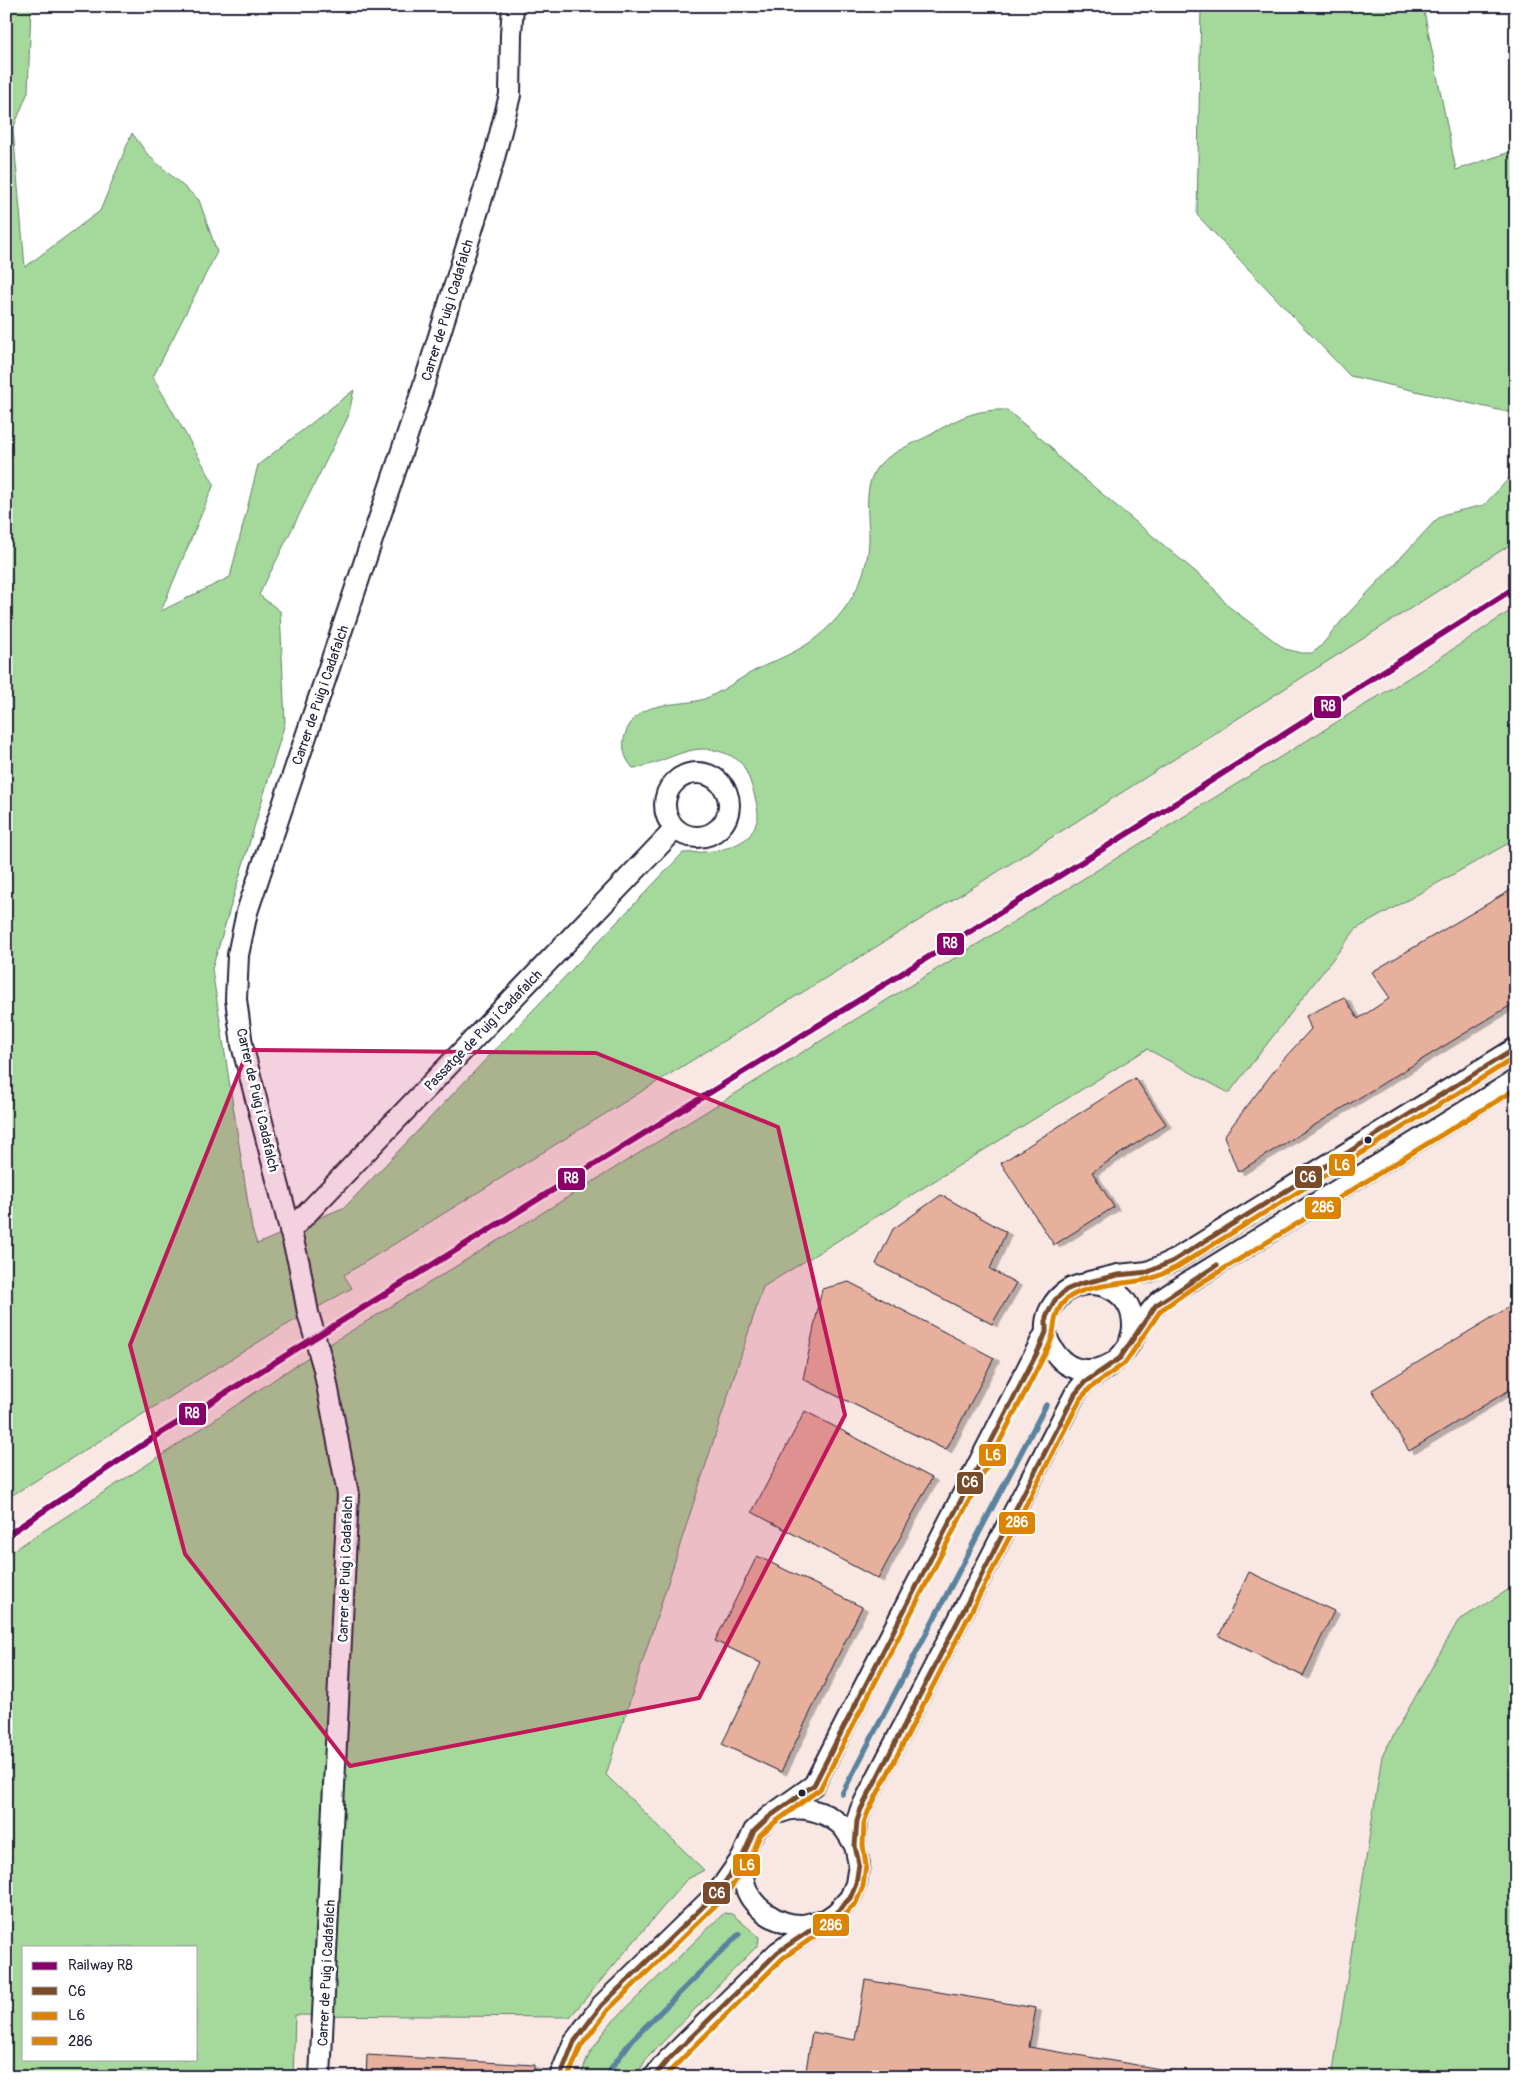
<svg xmlns="http://www.w3.org/2000/svg" width="1522" height="2083" font-family="Pangolin,sans-serif">
  <style>
    .built { fill: #f8e7e2 }
    .green { fill: #a5d99c; stroke: #647e6c; fill-rule: evenodd }
    .lines { fill: none; stroke-linecap: round; stroke-linejoin: round }
    .stream { stroke: #5a839f; stroke-width: 5.5 }
    .building { fill: #e7b09d; stroke: #22223b; filter: url(#shadow) }
    .street-casing { stroke: #22223b; stroke-width: 24 }
    .street { stroke: #fff; stroke-width: 20 }
    .bus-1-casing { stroke: #fff; stroke-width: 9 }
    .bus-2-casing { stroke: #fff; stroke-width: 9 }
    .bus-3-casing { stroke: #fff; stroke-width: 9 }
    .bus-1 { stroke: #7a4b2a; stroke-width: 5 }
    .bus-2 { stroke: #dc8400; stroke-width: 5 }
    .bus-3 { stroke: #dc8400; stroke-width: 5 }
    .rail-1-casing { stroke: #fff; stroke-width: 10 }
    .rail-1 { stroke: #88006a; stroke-width: 6 }
    .marked { fill: #c2185b; fill-opacity: 0.2; stroke: #c2185b; stroke-width: 4; stroke-linejoin: round }
    .bus-dot { fill: #22223b; stroke: #fff; stroke-width: 2 }
    .labels { text-anchor: middle; stroke-width: 5; stroke-linejoin: round; paint-order: stroke }
    .street-label { font-size: 14px; fill: #22223b; stroke: #fff }
    .line-badge { stroke: #fff; stroke-width: 2 }
    .badge-label { font-size: 14px; text-anchor: middle; font-weight: bold; fill: #fff }
  </style>
  <defs>
    <filter id="shadow"><feDropShadow dx="5.5" dy="3" stdDeviation="0" flood-color="#0004"/></filter>
  </defs>
  <rect width="100%" height="100%" fill="#fff"/>
  <filter id="ink" filterUnits="userSpaceOnUse"><feTurbulence type="fractalNoise" baseFrequency=".02" numOctaves="2"/><feDisplacementMap in="SourceGraphic" scale="10" xChannelSelector="R" yChannelSelector="G"/><feConvolveMatrix kernelMatrix="1 2 1 2 8 2 1 2 1" color-interpolation-filters="sRGB"/></filter>
  <g filter="url(#ink)">
    <path class="built" d="M 1516,541 L 1516,607 L 1426,667 L 296,1365 L 162,1455 L 6,1555 L 6,1499 L 283,1327 L 352,1288 L 344,1275 L 991,876 Z
      M 1516,839 L 1516,1585 L 1458,1621 L 1382,1756 L 1332,2077 L 293,2077 L 295,2015 L 570,2017 L 686,1880 L 704,1870 L 606,1776 L 763,1287 L 1147,1049 L 1229,1093 L 1356,929 Z"/>
    <path class="green" d="M 6,6 L 31,6 L 28,92 L 13,129 L 25,267 L 100,211 L 132,133 L 148,155 L 199,200 L 217,252 L 153,377 L 214,484 L 161,611 L 230,577 L 258,465 L 354,390 L 348,417 L 259,595 L 280,611 L 285,723 L 212,969 L 252,1229 L 257,1244 L 345,1207 L 683,853 C 706,852 730,852 748,837 C 752,834 757,822 758,817 C 759,806 748,770 741,763 C 734,756 723,752 714,750 C 685,744 661,766 633,768 C 619,753 621,732 636,717 C 652,701 683,706 704,699 C 722,692 737,680 754,671 C 775,660 799,652 817,637 C 847,613 868,579 869,540 C 869,517 863,489 876,469 C 886,454 913,444 930,435 C 957,419 974,409 1007,410 L 1052,448 L 1058,457 L 1209,583 L 1228,606 L 1285,649 L 1302,653 L 1312,653 L 1320,647 L 1344,618 L 1436,520 L 1445,514 L 1484,505 L 1516,471 L 1516,541 L 991,876 L 344,1275 L 352,1288 L 283,1327 L 6,1499 Z
      M 1201,6 L 1423,6 L 1456,170 L 1516,150 L 1516,414 L 1350,376 L 1197,215 Z
      M 1516,607 L 1516,839 L 1356,929 L 1229,1093 L 1147,1049 L 763,1287 L 606,1775 L 704,1870 L 686,1880 L 570,2017 L 295,2015 L 293,2077 L 6,2077 L 6,1555 L 162,1455 L 296,1365 L 1426,667 ZM 24,1947 L 196,1947 L 196,2059 L 24,2059 Z
      M 1516,1585 L 1516,2077 L 1332,2077 L 1382,1756 L 1458,1621 Z
      M 724,1913 L 732,1914 L 759,1937 L 758,1945 L 647,2058 L 635,2077 L 580,2077 L 589,2055 L 608,2026 Z"/>
    <g class="lines">
      <path class="stream" d="M 842,1794 L 1046,1405
        M 607,2077 L 612,2067 L 632,2040 L 739,1934"/>
    </g>
    <path class="building" d="M 1516,887 L 1516,1002 L 1238,1172 L 1224,1136 L 1281,1062 L 1311,1029 L 1306,1016 L 1344,997 L 1358,1019 L 1390,998 L 1372,972 Z
      M 1135,1078 L 1166,1124 L 1092,1172 L 1114,1207 L 1054,1245 L 1001,1163 Z
      M 941,1195 L 1006,1232 L 990,1269 L 1016,1283 L 992,1324 L 876,1264 L 893,1229 Z
      M 849,1282 L 994,1358 L 946,1450 L 803,1379 L 822,1289 Z
      M 1516,1303 L 1516,1386 L 1409,1451 L 1372,1390 Z
      M 805,1411 L 932,1478 L 878,1579 L 752,1512 Z
      M 757,1556 L 862,1607 L 781,1772 L 722,1744 L 761,1663 L 715,1641 Z
      M 1249,1572 L 1334,1611 L 1303,1676 L 1219,1636 Z
      M 865,1980 L 1036,2008 L 1029,2047 L 1161,2069 L 1160,2077 L 805,2077 L 812,2032 L 855,2040 Z
      M 367,2055 L 534,2065 L 534,2077 L 366,2077 Z"/>
    <g class="lines">
      <defs>
        <path id="street" d="M665 805a32 32 0 1 1 64 0a32 32 0 1 1-64 0Z
          M 290,1231 L 675,829
          M 1089,1282 L 1118,1275 L 1148,1272 L 1173,1261 L 1516,1048
          M 1129,1345 C 1130,1339 1133,1333 1133,1327 C 1135,1282 1071,1265 1049,1312 C 1044,1323 1045,1338 1052,1348 C 1059,1360 1070,1369 1085,1370 C 1128,1372 1132,1329 1156,1305 C 1164,1296 1177,1290 1187,1283 L 1516,1080
          M 781,1812 C 800,1804 824,1811 840,1824 C 846,1829 851,1839 855,1846
          M 742,1858 C 743,1867 742,1877 745,1885 C 751,1908 778,1925 801,1925 C 808,1925 814,1922 820,1921
          M 320,2077 L 348,1494 L 324,1369 L 308,1313 L 299,1264 L 242,1045 L 236,999 L 238,955 L 247,912 L 421,394 L 493,162 L 510,95 L 511,34 L 513,6
          M 560,2077 L 574,2042 L 602,2005 L 718,1892 L 742,1858 L 754,1831 L 769,1817 L 814,1785 L 1046,1332
          M 654,2077 L 666,2062 L 778,1952 L 836,1913 L 850,1898 L 856,1884 L 859,1864 L 855,1846 L 857,1821 L 861,1809 L 1075,1394 L 1085,1382 L 1108,1367"/>
      </defs>
      <use href="#street" class="street-casing"/>
      <use href="#street" class="street"/>
      <defs>
        <path id="bus-1" d="M 560,2077 L 574,2042 L 602,2005 L 718,1892 L 742,1858 L 754,1831 L 769,1817 L 814,1785 L 1040,1347 L 1046,1332 L 1046,1317 L 1055,1300 L 1066,1290 L 1080,1284 L 1118,1275 L 1148,1272 L 1173,1261 L 1516,1048
          M 654,2077 L 666,2062 L 778,1952 L 836,1913 L 850,1898 L 856,1884 L 859,1864 L 855,1846 L 857,1821 L 861,1809 L 1075,1394 L 1085,1382 L 1120,1358 L 1156,1305 L 1217,1265"/>
        <path id="bus-2" d="M 568,2077 L 581,2046 L 608,2010 L 724,1897 L 749,1862 L 760,1835 L 774,1823 L 820,1789 L 1047,1350 C 1049,1345 1053,1338 1053,1333 C 1055,1322 1054,1317 1060,1307 C 1074,1283 1124,1285 1149,1279 C 1158,1277 1168,1271 1177,1267 L 1516,1057"/>
        <path id="bus-3" d="M 664,2077 L 783,1958 L 840,1919 L 856,1903 L 863,1886 L 866,1865 L 863,1845 L 864,1823 L 868,1812 L 1081,1398 L 1090,1388 L 1125,1363 L 1161,1310 L 1191,1289 L 1516,1089"/>
      </defs>
      <use href="#bus-1" class="bus-1-casing"/>
      <use href="#bus-2" class="bus-2-casing"/>
      <use href="#bus-3" class="bus-3-casing"/>
      <use href="#bus-1" class="bus-1"/>
      <use href="#bus-2" class="bus-2"/>
      <use href="#bus-3" class="bus-3"/>
      <defs>
        <path id="rail-1" d="M 6,1536 L 153,1438 L 1143,824 L 1516,587"/>
      </defs>
      <use href="#rail-1" class="rail-1-casing"/>
      <use href="#rail-1" class="rail-1"/>
    </g>
  </g>
  <path class="marked" d="M 248,1050 L 596,1053 L 778,1127 L 845,1415 L 699,1698 L 350,1766 L 185,1554 L 130,1345 Z"/>
  <g class="bus-dot">
    <circle cx="1368" cy="1140" r="4.5"/>
    <circle cx="802" cy="1793" r="4.5"/>
  </g>
  <g class="labels">
    <g class="street-label">
      <text transform="translate(447 310) rotate(-73)" y="5">Carrer de Puig i Cadafalch</text>
      <text transform="translate(320 695) rotate(-71)" y="5">Carrer de Puig i Cadafalch</text>
      <text transform="translate(483 1030) rotate(-46)" y="5">Passatge de Puig i Cadafalch</text>
      <text transform="translate(258 1100) rotate(77)" y="5">Carrer de Puig i Cadafalch</text>
      <text transform="translate(345 1569) rotate(-88)" y="5">Carrer de Puig i Cadafalch</text>
      <text transform="translate(326 1973) rotate(-87)" y="5">Carrer de Puig i Cadafalch</text>
    </g>
  </g>
  <g class="line-badge">
    <rect x="1313" y="695" width="29" height="24" rx="5" fill="#88006a"/>
    <rect x="936" y="932" width="29" height="24" rx="5" fill="#88006a"/>
    <rect x="1328" y="1153" width="28" height="24" rx="5" fill="#dc8400"/>
    <rect x="1294" y="1165" width="29" height="24" rx="5" fill="#7a4b2a"/>
    <rect x="557" y="1167" width="29" height="24" rx="5" fill="#88006a"/>
    <rect x="1304" y="1196" width="38" height="24" rx="5" fill="#dc8400"/>
    <rect x="178" y="1402" width="29" height="24" rx="5" fill="#88006a"/>
    <rect x="978" y="1443" width="29" height="24" rx="5" fill="#dc8400"/>
    <rect x="956" y="1471" width="28" height="24" rx="5" fill="#7a4b2a"/>
    <rect x="998" y="1511" width="38" height="24" rx="5" fill="#dc8400"/>
    <rect x="732" y="1853" width="29" height="24" rx="5" fill="#dc8400"/>
    <rect x="702" y="1881" width="29" height="24" rx="5" fill="#7a4b2a"/>
    <rect x="812" y="1913" width="38" height="24" rx="5" fill="#dc8400"/>
  </g>
  <g class="badge-label">
    <text x="1328" y="711">R8</text>
    <text x="950" y="948">R8</text>
    <text x="1342" y="1170">L6</text>
    <text x="1308" y="1182">C6</text>
    <text x="571" y="1183">R8</text>
    <text x="1323" y="1212">286</text>
    <text x="192" y="1418">R8</text>
    <text x="993" y="1460">L6</text>
    <text x="970" y="1487">C6</text>
    <text x="1017" y="1527">286</text>
    <text x="747" y="1870">L6</text>
    <text x="717" y="1898">C6</text>
    <text x="831" y="1930">286</text>
  </g>
  <rect width="1522" height="2083" fill="none" stroke="#fff" stroke-width="25"/>
  <rect x="12" y="12" width="1497" height="2058" fill="none" stroke="#22223b" stroke-width="2" filter="url(#ink)"/>
  <rect x="22" y="1946" width="175" height="115" fill="#ffffff" stroke="#a7a7b1"/>
  <rect x="32" y="1962" width="25" height="8" fill="#88006a" stroke="#a7a7b1"/>
  <text x="68" y="1970" font-size="15" fill="#22223b">Railway R8</text>
  <rect x="32" y="1987" width="25" height="8" fill="#7a4b2a" stroke="#a7a7b1"/>
  <text x="68" y="1996" font-size="15" fill="#22223b">C6</text>
  <rect x="32" y="2012" width="25" height="8" fill="#dc8400" stroke="#a7a7b1"/>
  <text x="68" y="2020" font-size="15" fill="#22223b">L6</text>
  <rect x="32" y="2037" width="25" height="8" fill="#dc8400" stroke="#a7a7b1"/>
  <text x="68" y="2046" font-size="15" fill="#22223b">286</text>
</svg>
